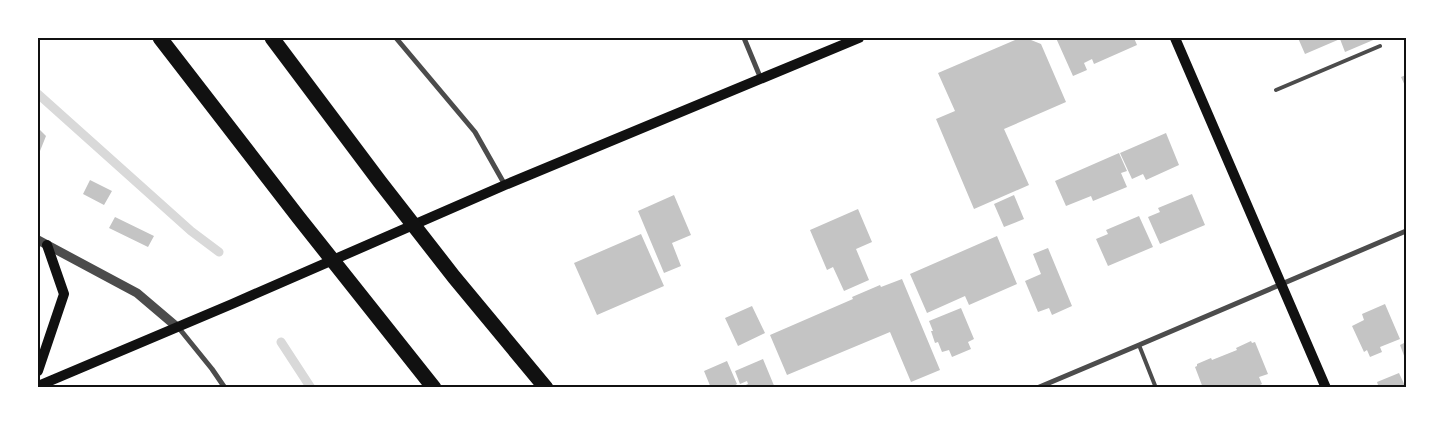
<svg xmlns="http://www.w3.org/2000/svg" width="1444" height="425" font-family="Quicksand,sans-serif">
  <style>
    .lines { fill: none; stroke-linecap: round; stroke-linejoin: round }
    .stream { stroke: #d9d9d9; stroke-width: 9 }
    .building { fill: #c4c4c4 }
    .service { stroke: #4c4c4c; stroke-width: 4 }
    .minor { stroke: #4c4c4c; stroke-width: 5 }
    .tertiary { stroke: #4c4c4c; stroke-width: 9 }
    .secondary { stroke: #111; stroke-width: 10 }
    .motorway { stroke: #111; stroke-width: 15 }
    .neatline { fill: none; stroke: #111; stroke-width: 2 }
  </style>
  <rect width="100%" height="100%" fill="#fff"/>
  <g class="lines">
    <path class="stream" d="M 38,94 L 191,231 L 219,252
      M 281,342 L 311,388"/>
  </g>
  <path class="building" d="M 1020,38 L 1026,38 L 1041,44 L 1066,102 L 1004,129 L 1029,185 L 974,209 L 936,119 L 955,111 L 938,73 Z
    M 1056,38 L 1134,38 L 1137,45 L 1094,64 L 1092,59 L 1084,63 L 1087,70 L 1073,76 Z
    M 1298,38 L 1378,38 L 1345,52 L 1340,39 L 1305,54 Z
    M 1406,75 L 1406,88 L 1401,77 Z
    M 38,128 L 46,136 L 38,156 Z
    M 1166,133 L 1179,165 L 1146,180 L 1143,174 L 1132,179 L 1120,153 Z
    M 1119,153 L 1127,171 L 1121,173 L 1127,187 L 1093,201 L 1091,196 L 1066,206 L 1055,181 Z
    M 90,180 L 112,191 L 104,205 L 83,194 Z
    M 1192,194 L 1205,225 L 1160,244 L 1148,217 L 1160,212 L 1158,208 Z
    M 674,195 L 691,235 L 672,243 L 681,266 L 664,273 L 638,211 Z
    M 1014,195 L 1024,219 L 1004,227 L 994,204 Z
    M 858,209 L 872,242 L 856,249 L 869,280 L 844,291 L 833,267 L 827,270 L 810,230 Z
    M 1139,216 L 1153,247 L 1108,266 L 1096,239 L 1108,234 L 1106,230 Z
    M 115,217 L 154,236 L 148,247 L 109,228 Z
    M 641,234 L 664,286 L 597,315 L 574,263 Z
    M 997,236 L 1017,284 L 969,305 L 965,296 L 927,313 L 910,274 Z
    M 1048,248 L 1072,306 L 1052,315 L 1049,308 L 1038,312 L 1025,281 L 1041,274 L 1033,254 Z
    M 902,279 L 940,370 L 911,382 L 890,332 L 787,375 L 770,335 L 853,299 L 852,297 L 880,285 L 881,287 Z
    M 1385,304 L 1400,339 L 1380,347 L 1382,352 L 1370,357 L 1367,350 L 1364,352 L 1352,326 L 1364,320 L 1362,314 Z
    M 752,306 L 765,333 L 738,346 L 725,318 Z
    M 961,308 L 974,339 L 968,342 L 971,349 L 952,357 L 949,350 L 942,352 L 938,342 L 935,343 L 931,331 L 933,331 L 929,321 Z
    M 1251,341 L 1252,343 L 1255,342 L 1268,374 L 1259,377 L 1262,384 L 1254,388 L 1203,388 L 1195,367 L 1197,366 L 1197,364 L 1211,358 L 1212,360 L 1237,350 L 1236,348 Z
    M 1406,342 L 1406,361 L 1400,345 Z
    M 763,359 L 775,388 L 739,388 L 748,384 L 747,381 L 740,384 L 735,371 Z
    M 727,361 L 737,384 L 731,388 L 711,388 L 704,371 Z
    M 1399,373 L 1405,386 L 1406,385 L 1406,388 L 1379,388 L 1377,382 Z"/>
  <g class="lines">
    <path class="service" d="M 1276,90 L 1380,46
      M 1139,345 L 1156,388"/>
    <path class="minor" d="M 396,38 L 475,132 L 505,185
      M 744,38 L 761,79
      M 178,327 L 212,369 L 225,388
      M 1037,388 L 1139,345 L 1406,231"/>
    <path class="tertiary" d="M 38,240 L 137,293 L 177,327"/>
    <path class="secondary" d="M 1175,38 L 1326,388
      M 38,371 L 64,294 L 47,245
      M 38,386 L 232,304 L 505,185 L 859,38"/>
    <path class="motorway" d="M 160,38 L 299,218 L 434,388
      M 272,38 L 380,182 L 454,277 L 546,388"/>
  </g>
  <rect width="1444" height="425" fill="none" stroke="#ffffff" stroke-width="78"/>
  <rect x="39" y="39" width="1366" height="347" class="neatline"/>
</svg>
